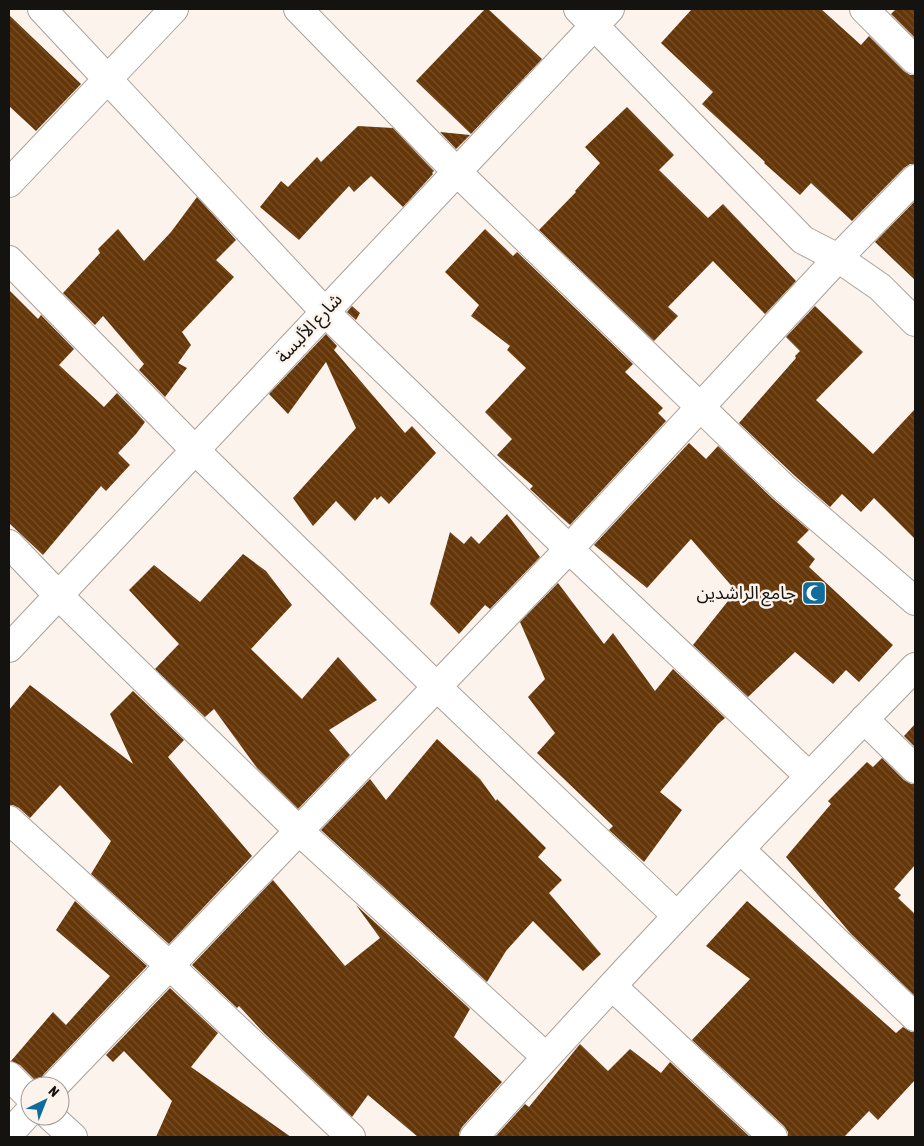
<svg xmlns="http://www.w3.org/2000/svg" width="924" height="1146" font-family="'Asap Condensed','Noto Sans Arabic',sans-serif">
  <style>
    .building { fill: url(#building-back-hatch) }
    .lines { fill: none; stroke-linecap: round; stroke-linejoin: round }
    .minor-casing { stroke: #a9a09a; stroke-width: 30 }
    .minor { stroke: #fff; stroke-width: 28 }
    .labels { text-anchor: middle; stroke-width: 5; stroke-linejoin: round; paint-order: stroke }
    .street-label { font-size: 18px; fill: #151310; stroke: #fcf3ed }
    .poi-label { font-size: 18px; fill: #151310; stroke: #fcf3ed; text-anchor: end }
  </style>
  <defs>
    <pattern id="building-back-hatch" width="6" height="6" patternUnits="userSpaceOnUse" patternTransform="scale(1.25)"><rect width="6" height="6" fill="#653608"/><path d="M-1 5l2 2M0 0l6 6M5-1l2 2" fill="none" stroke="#76502b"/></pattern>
  </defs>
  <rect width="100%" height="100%" fill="#fcf3ed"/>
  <path class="building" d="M 485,9 L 488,9 L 542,59 L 471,134 L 416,81 Z
    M 692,9 L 821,9 L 861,45 L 869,36 L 904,71 L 910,75 L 915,75 L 915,164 L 910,164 L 904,168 L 852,221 L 811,183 L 800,195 L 764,163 L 765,162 L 702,104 L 713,92 L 661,43 Z
    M 896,9 L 915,9 L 915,38 L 891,14 Z
    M 9,15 L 81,84 L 36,131 L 9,106 Z
    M 627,107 L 674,155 L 659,170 L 708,218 L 723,204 L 796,281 L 765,314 L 713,261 L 668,307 L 678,316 L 654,341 L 539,230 L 576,192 L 575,191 L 600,163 L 585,147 Z
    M 358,126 L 393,128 L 434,171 L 432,173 L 433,174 L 403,207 L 371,176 L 354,192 L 349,186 L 299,240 L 260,207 L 281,181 L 288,187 L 317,157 L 321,162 Z
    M 440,132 L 470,135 L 456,149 Z
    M 197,197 L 236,240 L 216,260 L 234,277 L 182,332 L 191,345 L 178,363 L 187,368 L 165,397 L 139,370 L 144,364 L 103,316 L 95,325 L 63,293 L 100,253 L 98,249 L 118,229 L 144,261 L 171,232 Z
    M 915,201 L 915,280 L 875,242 Z
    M 485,229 L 513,256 L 517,252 L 633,364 L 625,372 L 663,408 L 658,413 L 666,421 L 570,525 L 544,502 L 530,489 L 533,486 L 497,455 L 512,439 L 485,412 L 526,368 L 507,350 L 510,346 L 471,316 L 479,305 L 445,272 Z
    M 9,290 L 38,319 L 41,315 L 74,349 L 59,365 L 104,407 L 117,393 L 145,422 L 136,434 L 118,453 L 130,465 L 106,491 L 101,486 L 43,555 L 9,523 Z
    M 352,306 L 360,313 L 356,320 L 347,312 Z
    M 815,306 L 863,352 L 816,400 L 873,454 L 915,409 L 915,539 L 874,498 L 861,512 L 842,494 L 830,507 L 795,476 L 739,423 L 796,358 L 795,356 L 800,351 L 786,337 Z
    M 326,334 L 337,346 L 334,350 L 405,433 L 412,426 L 436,453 L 389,504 L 381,496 L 377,500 L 375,497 L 355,521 L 336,501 L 313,526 L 293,498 L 356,428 L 326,362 L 288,414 L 269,394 Z
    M 689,443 L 706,459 L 718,446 L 773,499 L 809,530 L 797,542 L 815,559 L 809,567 L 893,645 L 859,682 L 846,670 L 833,684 L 795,652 L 748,697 L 693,645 L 736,591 L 691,539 L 647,588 L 594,545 Z
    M 507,514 L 540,557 L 490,609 L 485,605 L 459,634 L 430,604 L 450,532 L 464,544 L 471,536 L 479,544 Z
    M 243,554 L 266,571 L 292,605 L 251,649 L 302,699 L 338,657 L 377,700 L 329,730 L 350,755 L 298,809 L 257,768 L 214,709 L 205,717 L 155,669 L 179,644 L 129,590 L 154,565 L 200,602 Z
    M 558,583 L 604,644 L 613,633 L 655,691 L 673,669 L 725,718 L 718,724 L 660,792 L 682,810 L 644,862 L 609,830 L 613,826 L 537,753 L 555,733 L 528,697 L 545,679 L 520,622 Z
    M 30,685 L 133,764 L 110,714 L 133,691 L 184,740 L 168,757 L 252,856 L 169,944 L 91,874 L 111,841 L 60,785 L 30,818 L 19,808 L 13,805 L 9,805 L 9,710 Z
    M 915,724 L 915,747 L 904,736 Z
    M 437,739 L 480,779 L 496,801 L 497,799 L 546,848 L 538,857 L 562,880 L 549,893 L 601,954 L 583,971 L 533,921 L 506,951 L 487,982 L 321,830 L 370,779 L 386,800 Z
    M 882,758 L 904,780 L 911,784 L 915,784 L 915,865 L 894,889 L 901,895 L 898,898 L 915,914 L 915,996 L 851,934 L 786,857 L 831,804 L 828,801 L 867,762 L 873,767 Z
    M 273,880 L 345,966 L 380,938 L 356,905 L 470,1009 L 454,1037 L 502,1082 L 462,1127 L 459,1133 L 459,1137 L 418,1137 L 368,1095 L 352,1117 L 264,1033 L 239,1006 L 237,1008 L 192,965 Z
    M 75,901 L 147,966 L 43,1075 L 39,1084 L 20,1065 L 11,1061 L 53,1012 L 66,1025 L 110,976 L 56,930 Z
    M 747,901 L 896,1033 L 903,1027 L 911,1032 L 915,1032 L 915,1080 L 878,1120 L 869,1111 L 844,1137 L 788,1137 L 788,1132 L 784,1126 L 692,1040 L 750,979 L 706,946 Z
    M 170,988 L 218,1033 L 191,1067 L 291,1137 L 156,1137 L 172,1101 L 124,1051 L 113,1062 L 106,1055 Z
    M 580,1044 L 608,1071 L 630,1049 L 661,1073 L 670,1062 L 750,1137 L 495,1137 L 525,1104 L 529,1107 Z"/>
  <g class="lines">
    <defs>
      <path id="minor" d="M 42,9 L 325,312 L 569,549 L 809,776
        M 298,9 L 457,172 L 784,488 L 915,601
        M 578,9 L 803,240 L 838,258 L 880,287 L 915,322
        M 864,9 L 915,60
        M 9,183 L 174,9
        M 9,260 L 195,450 L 437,687 L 677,916
        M 9,544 L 58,595 L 299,831 L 546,1057
        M 9,648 L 610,9
        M 864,719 L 915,769
        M 9,820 L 170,966 L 351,1137
        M 740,849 L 915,1017
        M 612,986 L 773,1137
        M 9,1076 L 30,1097
        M 54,1086 L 569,549 L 838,258 L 915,179
        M 50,1116 L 73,1137
        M 9,1134 L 30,1111
        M 474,1137 C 618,977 765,821 915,667"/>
    </defs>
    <use href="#minor" class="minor-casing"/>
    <use href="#minor" class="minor"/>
  </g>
  <defs>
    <symbol id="mosque-square" viewBox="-11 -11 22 22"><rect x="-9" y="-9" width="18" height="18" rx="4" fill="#0f6c9b" stroke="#fcf3ed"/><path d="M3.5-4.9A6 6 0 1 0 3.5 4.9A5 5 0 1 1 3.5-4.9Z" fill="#fff"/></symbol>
  </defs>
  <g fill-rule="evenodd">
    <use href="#mosque-square" x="800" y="579" width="28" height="28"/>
  </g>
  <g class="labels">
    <g class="street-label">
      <text transform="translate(309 328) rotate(-47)" y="6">شارع الألبسة</text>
    </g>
    <g class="poi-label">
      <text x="796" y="599">جامع الراشدين</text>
    </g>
  </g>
  <rect width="924" height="1146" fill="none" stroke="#151310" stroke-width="20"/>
  <g transform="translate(45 1101) rotate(43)"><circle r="24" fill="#fcf3ed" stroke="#a09995"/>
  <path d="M0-4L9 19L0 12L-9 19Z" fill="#0f6c9b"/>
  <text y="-8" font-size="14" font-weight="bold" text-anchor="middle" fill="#151310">N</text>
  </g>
</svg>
